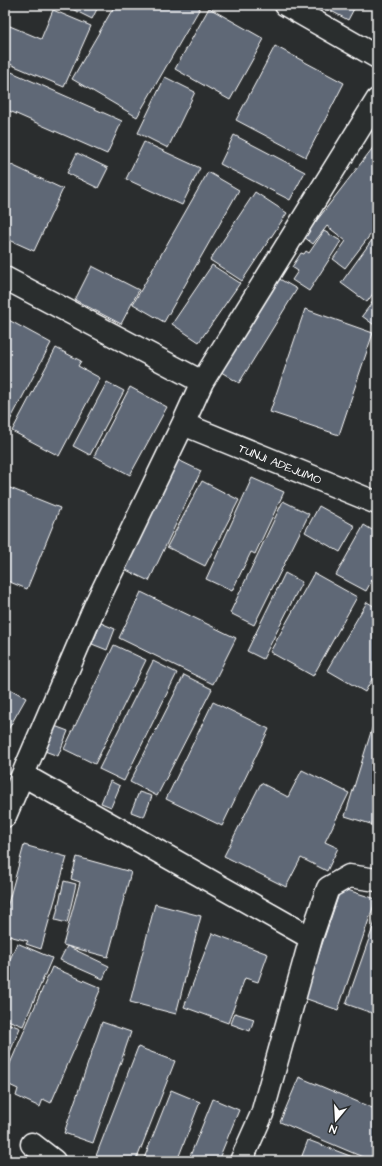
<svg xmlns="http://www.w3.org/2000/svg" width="382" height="1166" font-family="'Architects Daughter',sans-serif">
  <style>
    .building { fill: #5f6876; stroke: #fff }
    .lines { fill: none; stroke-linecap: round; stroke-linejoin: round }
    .minor-casing { stroke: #fff; stroke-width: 25 }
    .minor { stroke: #2a2d2e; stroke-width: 22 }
    .labels { text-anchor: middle; stroke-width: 3; stroke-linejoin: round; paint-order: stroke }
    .street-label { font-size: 12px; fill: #fff; stroke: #2a2d2e }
  </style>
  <rect width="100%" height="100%" fill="#2a2d2e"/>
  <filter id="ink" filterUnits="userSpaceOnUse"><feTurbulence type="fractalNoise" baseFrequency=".025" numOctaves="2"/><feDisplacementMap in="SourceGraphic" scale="8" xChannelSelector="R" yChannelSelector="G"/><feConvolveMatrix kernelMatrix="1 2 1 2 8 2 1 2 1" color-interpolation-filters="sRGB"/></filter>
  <g filter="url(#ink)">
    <path class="building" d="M 64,5 L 99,5 L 92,19 Z
      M 115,5 L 196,5 L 200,8 L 137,117 L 72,79 Z
      M 320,5 L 356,5 L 348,20 Z
      M 209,8 L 264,39 L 230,100 L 175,69 Z
      M 53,10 L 91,26 L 64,87 L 5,62 L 5,24 L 41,39 Z
      M 275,46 L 344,83 L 306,157 L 236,120 Z
      M 7,70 L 122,121 L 107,154 L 5,109 L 5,74 Z
      M 165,77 L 195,92 L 168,148 L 138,133 Z
      M 234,135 L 305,172 L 290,200 L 220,164 Z
      M 144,142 L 200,168 L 182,205 L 126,179 Z
      M 375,145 L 377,146 L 377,226 L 345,268 L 333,259 L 346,241 L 327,226 L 313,244 L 304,237 Z
      M 77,153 L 108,168 L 98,188 L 67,173 Z
      M 5,162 L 63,189 L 34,251 L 5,238 Z
      M 208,172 L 239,190 L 164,322 L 133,304 Z
      M 255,192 L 287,213 L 242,281 L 210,260 Z
      M 324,231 L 341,241 L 309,291 L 292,280 L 298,271 L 292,267 L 301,253 L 304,254 L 306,251 L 309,253 Z
      M 377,233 L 377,288 L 367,302 L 341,283 Z
      M 212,265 L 240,283 L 199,342 L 172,324 Z
      M 92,266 L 139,290 L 121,324 L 75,300 Z
      M 276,277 L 297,289 L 239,383 L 218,370 Z
      M 377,296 L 377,327 L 362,316 Z
      M 305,309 L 373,333 L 339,435 L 270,412 Z
      M 5,318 L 51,343 L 5,430 Z
      M 56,348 L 81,361 L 78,366 L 100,378 L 59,456 L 12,431 Z
      M 107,382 L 124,391 L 90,455 L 73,446 Z
      M 130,387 L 167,407 L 130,475 L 94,456 Z
      M 174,458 L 201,471 L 149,581 L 122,568 Z
      M 252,478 L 284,492 L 255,554 L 251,552 L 232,591 L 206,579 Z
      M 202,481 L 239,500 L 205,566 L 167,547 Z
      M 5,486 L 60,508 L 27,589 L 5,580 Z
      M 283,501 L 309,514 L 254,625 L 230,613 Z
      M 319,506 L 355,526 L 340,552 L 305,532 Z
      M 364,525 L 377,533 L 377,571 L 366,591 L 336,575 Z
      M 285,573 L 302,582 L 263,659 L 247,651 Z
      M 314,573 L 357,597 L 313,676 L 270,652 Z
      M 141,592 L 236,638 L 213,684 L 119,638 Z
      M 367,602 L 377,608 L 377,670 L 365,692 L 327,670 Z
      M 101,623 L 115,629 L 107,650 L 92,644 Z
      M 114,645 L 146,660 L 95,764 L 64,749 Z
      M 153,661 L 177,673 L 124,781 L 99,769 Z
      M 184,675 L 212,689 L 157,796 L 130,782 Z
      M 5,686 L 26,698 L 5,735 Z
      M 213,702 L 269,729 L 222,826 L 166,799 Z
      M 375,719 L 377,720 L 377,826 L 345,816 Z
      M 52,725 L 68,731 L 58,756 L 42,750 Z
      M 302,770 L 349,793 L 325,842 L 338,848 L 327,871 L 301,858 L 286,887 L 224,856 L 261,783 L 288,797 Z
      M 110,781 L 120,786 L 111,807 L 101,803 Z
      M 139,792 L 152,796 L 144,817 L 131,812 Z
      M 24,845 L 67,857 L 41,949 L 26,944 L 28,941 L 5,935 L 5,915 Z
      M 77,857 L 131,872 L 108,957 L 63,945 L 80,882 L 71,879 Z
      M 64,881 L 76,884 L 67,923 L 55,920 Z
      M 341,888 L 376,899 L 338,1010 L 304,998 Z
      M 155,904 L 201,916 L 176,1014 L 130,1002 Z
      M 377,916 L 377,998 L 372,1013 L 346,1004 Z
      M 212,933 L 268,954 L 258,982 L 245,978 L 228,1023 L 184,1007 Z
      M 17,943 L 52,958 L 23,1026 L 5,1019 L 5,971 Z
      M 67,946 L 109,966 L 103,979 L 60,960 Z
      M 52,967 L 101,988 L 51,1103 L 43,1099 L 40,1107 L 16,1096 L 18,1089 L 5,1083 L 5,1075 Z
      M 235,1013 L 254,1019 L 250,1031 L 231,1024 Z
      M 5,1022 L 20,1028 L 5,1064 Z
      M 102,1022 L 131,1032 L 93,1143 L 64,1133 Z
      M 138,1047 L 175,1061 L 136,1161 L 94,1161 Z
      M 299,1077 L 377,1110 L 377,1161 L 372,1161 L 280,1122 Z
      M 171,1090 L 200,1102 L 177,1161 L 143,1161 Z
      M 213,1099 L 239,1110 L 218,1161 L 188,1161 Z
      M 308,1140 L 358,1159 L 358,1161 L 300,1161 Z"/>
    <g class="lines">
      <defs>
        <path id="minor" d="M 286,5 L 377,57
          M 5,278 L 202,382
          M 183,424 L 377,503
          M 23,775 L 311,938
          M 5,816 L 96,604 L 183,424 L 202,382 L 377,100
          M 32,1144 L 54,1161
          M 241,1161 L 262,1114 L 311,938 L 328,888 L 349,876 L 377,880"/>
      </defs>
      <use href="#minor" class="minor-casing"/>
      <use href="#minor" class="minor"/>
    </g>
  </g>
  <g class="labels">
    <g class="street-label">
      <text transform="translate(280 464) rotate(22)" y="4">TUNJI ADEJUMO</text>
    </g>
  </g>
  <rect width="382" height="1166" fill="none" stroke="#2a2d2e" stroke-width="20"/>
  <rect x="10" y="10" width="362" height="1146" fill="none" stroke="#fff" stroke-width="1.5" filter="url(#ink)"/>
  <g transform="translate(336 1120) rotate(198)" stroke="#2a2d2e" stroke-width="3" paint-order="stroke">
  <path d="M0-3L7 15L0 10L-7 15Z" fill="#ffffff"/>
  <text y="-6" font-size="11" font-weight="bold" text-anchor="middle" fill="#ffffff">N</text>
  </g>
</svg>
